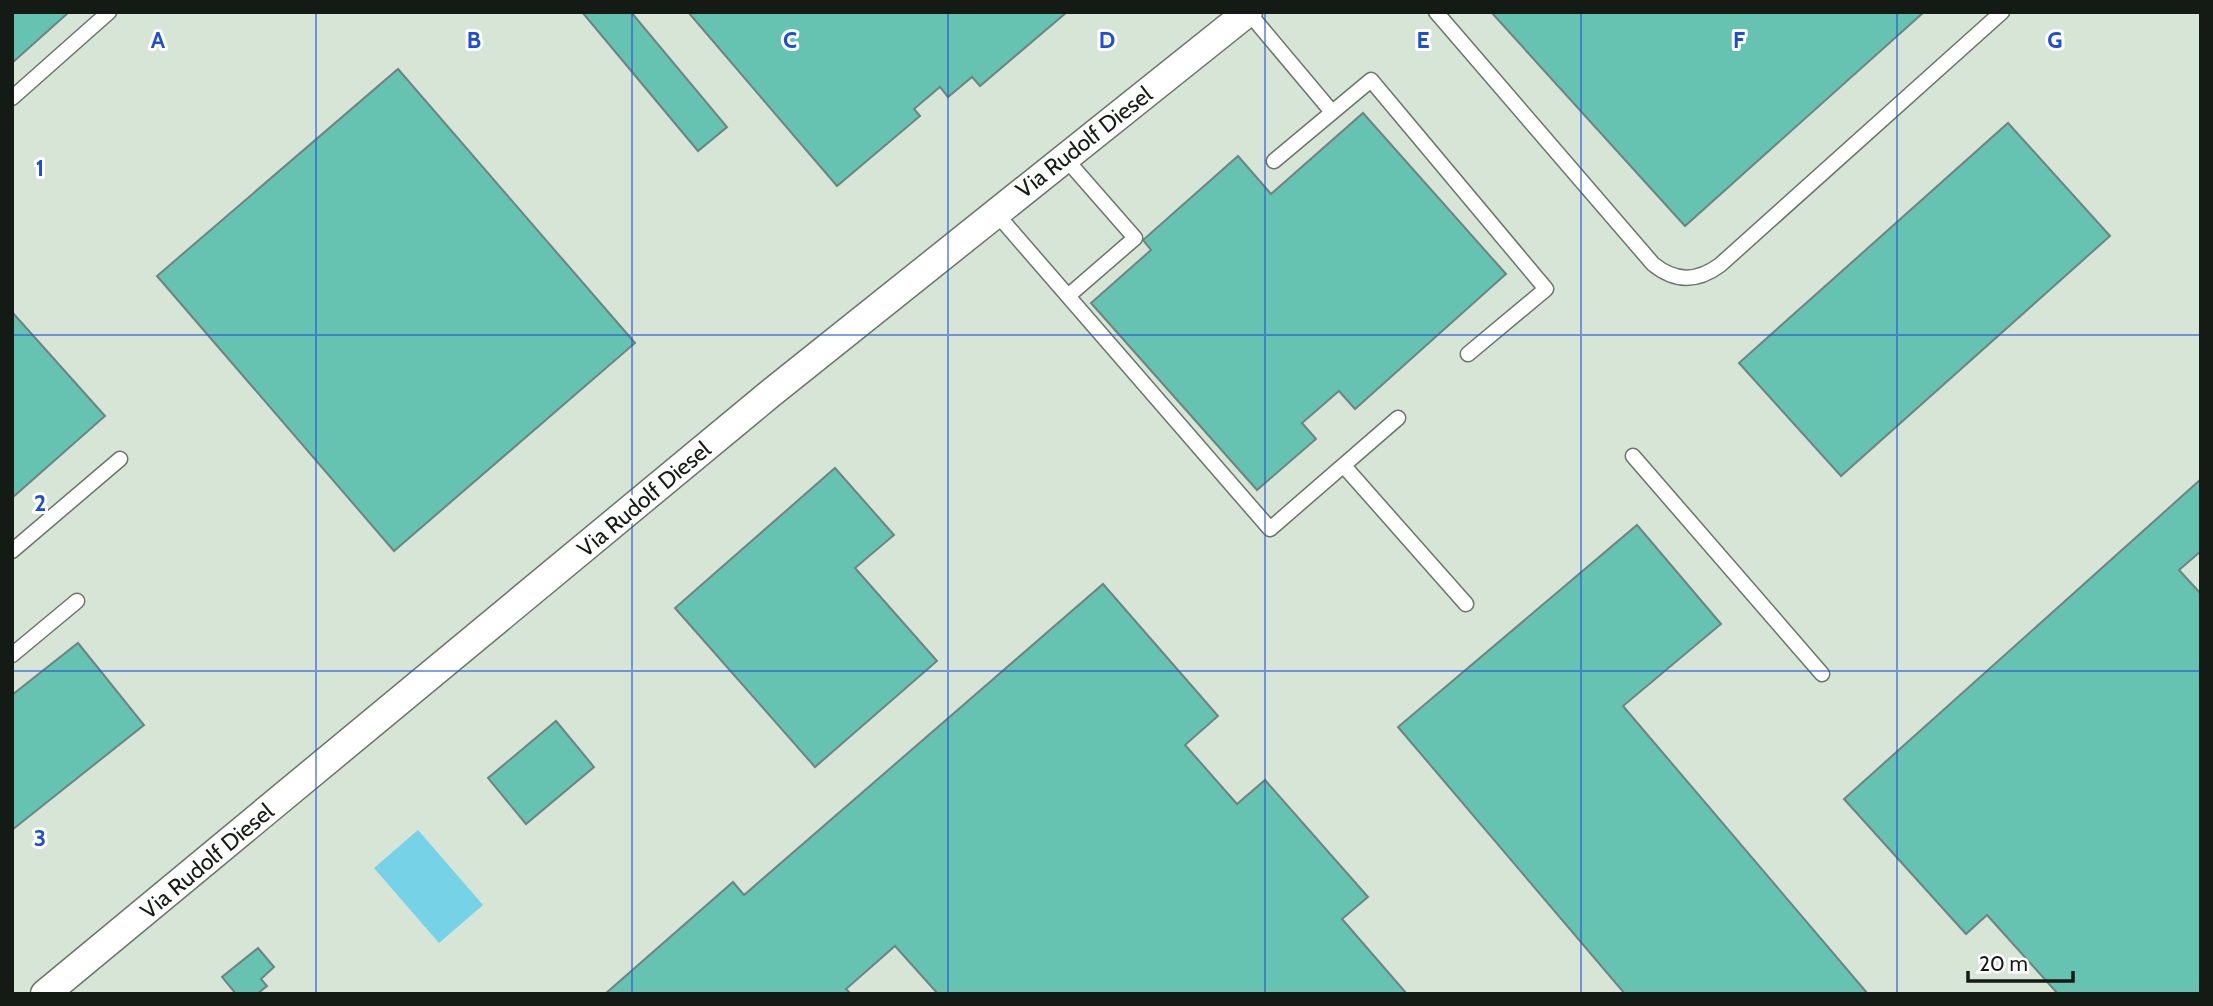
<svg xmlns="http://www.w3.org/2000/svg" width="2213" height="1006" font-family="Cabin,sans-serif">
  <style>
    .water { fill: #76d2e7 }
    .building { fill: #66c3b1; stroke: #6e847f; stroke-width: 2 }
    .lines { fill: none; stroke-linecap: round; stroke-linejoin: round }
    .service-casing { stroke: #687669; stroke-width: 17 }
    .minor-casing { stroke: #687669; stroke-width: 31 }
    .service { stroke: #fff; stroke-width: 14 }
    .minor { stroke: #fff; stroke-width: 28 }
    .grid { fill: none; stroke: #1d4ed8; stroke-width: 2; stroke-opacity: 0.55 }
    .labels { text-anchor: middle; stroke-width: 6; stroke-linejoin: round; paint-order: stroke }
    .street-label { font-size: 23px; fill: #141a14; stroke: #fff }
    .grid-label { font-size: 23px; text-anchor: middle; font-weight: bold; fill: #1d4ed8; stroke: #fff; stroke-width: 6; stroke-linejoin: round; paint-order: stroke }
  </style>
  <rect width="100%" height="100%" fill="#d6e5d6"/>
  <path class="water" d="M 418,830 L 483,905 L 439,943 L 374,868 Z"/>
  <path class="building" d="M 12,12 L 69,12 L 12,63 Z
    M 582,12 L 631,12 L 727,127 L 698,151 Z
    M 688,12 L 1067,12 L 980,86 L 972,77 L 948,97 L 940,87 L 914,109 L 920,116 L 837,186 Z
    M 1491,12 L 1924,12 L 1685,226 Z
    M 398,69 L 635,343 L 394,551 L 157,276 Z
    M 1363,113 L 1506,274 L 1355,409 L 1339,391 L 1302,423 L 1316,439 L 1257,490 L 1091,303 L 1151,250 L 1143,240 L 1238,156 L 1271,194 Z
    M 2008,123 L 2110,236 L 1841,476 L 1739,363 Z
    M 12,312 L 105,416 L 12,498 Z
    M 835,468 L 894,535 L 855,568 L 937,661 L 815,767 L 675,608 Z
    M 2200,480 L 2201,551 L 2179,570 L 2201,594 L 2201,994 L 2058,994 L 1987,915 L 1966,934 L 1844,799 Z
    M 1637,525 L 1721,624 L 1623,706 L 1868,994 L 1625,994 L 1398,727 Z
    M 1103,584 L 1218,716 L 1185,745 L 1237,804 L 1265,780 L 1368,897 L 1342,919 L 1407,994 L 938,994 L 895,946 L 846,989 L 851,994 L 605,994 L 733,882 L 744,895 Z
    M 78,643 L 144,725 L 12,830 L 12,695 Z
    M 556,721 L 594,767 L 526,824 L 488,778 Z
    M 258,948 L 274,967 L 261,979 L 267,986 L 257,994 L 236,994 L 222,977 Z"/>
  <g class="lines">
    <defs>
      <path id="service" d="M 1248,12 L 1332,112
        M 1436,12 L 1653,264 C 1675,282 1697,282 1720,265 L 2002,12
        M 12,98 L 109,12
        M 1065,158 L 1135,238 L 1068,296
        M 1274,161 L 1371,80 L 1546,289 L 1468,354
        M 995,212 L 1270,529 L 1398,418
        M 1633,456 L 1822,674
        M 1344,466 L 1466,604
        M 12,551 L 120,459
        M 12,655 L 77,601"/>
      <path id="minor" d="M 45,994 L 771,393 L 1248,12"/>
    </defs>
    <use href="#service" class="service-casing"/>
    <use href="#minor" class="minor-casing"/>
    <use href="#service" class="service"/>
    <use href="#minor" class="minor"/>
  </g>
  <path class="grid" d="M 316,12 L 316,994M 632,12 L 632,994M 948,12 L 948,994M 1265,12 L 1265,994M 1581,12 L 1581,994M 1897,12 L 1897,994M 12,335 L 2201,335M 12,671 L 2201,671"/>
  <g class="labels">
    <g class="street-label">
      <text transform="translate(1084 142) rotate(-38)" y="8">Via Rudolf Diesel</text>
      <text transform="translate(644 499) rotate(-40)" y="8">Via Rudolf Diesel</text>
      <text transform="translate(207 861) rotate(-40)" y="8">Via Rudolf Diesel</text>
    </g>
  </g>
  <g class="grid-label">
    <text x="158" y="48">A</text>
    <text x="474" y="48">B</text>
    <text x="790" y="48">C</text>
    <text x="1107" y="48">D</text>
    <text x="1423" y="48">E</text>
    <text x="1739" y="48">F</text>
    <text x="2055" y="48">G</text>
    <text x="40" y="176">1</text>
    <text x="40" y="511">2</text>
    <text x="40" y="846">3</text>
  </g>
  <rect width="2213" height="1006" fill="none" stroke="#141a14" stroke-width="28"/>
  <path d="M1968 971v10h105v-10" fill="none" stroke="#141a14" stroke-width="3.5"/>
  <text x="1979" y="971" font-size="21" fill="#141a14" stroke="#ffffff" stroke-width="5" paint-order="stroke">20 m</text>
</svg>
